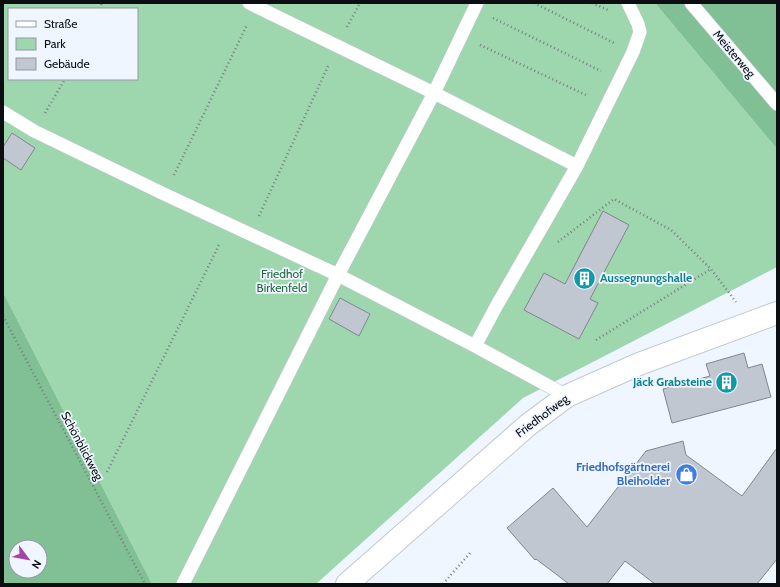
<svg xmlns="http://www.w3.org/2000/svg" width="780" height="587" font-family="Cabin,sans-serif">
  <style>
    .green { fill: #9ed6ae; fill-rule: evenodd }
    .forest { fill: #81c095; fill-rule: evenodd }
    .building { fill: #c0c7d0; stroke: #80868e }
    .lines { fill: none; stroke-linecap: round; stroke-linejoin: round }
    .service-casing { stroke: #c3c9d2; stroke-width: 14 }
    .minor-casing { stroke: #c3c9d2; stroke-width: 24 }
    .path { stroke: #767b81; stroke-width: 2.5; stroke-dasharray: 1 3; stroke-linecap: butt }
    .service { stroke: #fff; stroke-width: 13 }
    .minor { stroke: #fff; stroke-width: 22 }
    .labels { text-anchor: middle; stroke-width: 3.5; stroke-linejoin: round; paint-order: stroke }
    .street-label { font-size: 12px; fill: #0c0e11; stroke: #eff6ff }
    .park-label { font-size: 12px; fill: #23673e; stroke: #eff6ff }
    .culture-label { font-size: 12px; font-weight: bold; fill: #0d838f; stroke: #eff6ff; text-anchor: start }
    .shop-label { font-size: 12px; font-weight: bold; fill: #366cbe; stroke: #eff6ff; text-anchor: end }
  </style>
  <rect width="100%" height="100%" fill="#eff6ff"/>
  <path class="green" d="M 3,3 L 655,3 L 777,149 L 777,267 L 523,398 L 316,584 L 152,584 L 3,292 ZM 9,9 L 137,9 L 137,79 L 9,79 Z"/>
  <path class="forest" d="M 655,3 L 777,3 L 777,149 Z
    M 3,292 L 152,584 L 3,584 ZM 16,547 L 40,547 L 40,571 L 16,571 Z"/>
  <path class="building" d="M 12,133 L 35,148 L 21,170 L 3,158 L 3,147 Z
    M 603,211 L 629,225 L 590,299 L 598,303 L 579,339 L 524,310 L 544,273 L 565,284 Z
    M 340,298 L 370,314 L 359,336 L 329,319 Z
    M 744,353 L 748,368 L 762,364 L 771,397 L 672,423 L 663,389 L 710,376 L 706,364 Z
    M 683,441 L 686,455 L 742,496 L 777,448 L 777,559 L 757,584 L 655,584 L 625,561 L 607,584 L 569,584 L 536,559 L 535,560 L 507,528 L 553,488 L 587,527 L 646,451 Z"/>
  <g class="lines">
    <defs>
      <path id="service" d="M 249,3 L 434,93 L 577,166
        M 691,3 L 777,104
        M 3,112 L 34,131 L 164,194 L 338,275 L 475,346 L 567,396
        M 475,346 L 497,305 L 577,166 L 633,52 L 640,32 L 638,24 L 628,3
        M 183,584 L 338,275 L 434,93 L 477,3"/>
      <path id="minor" d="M 347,584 L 528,425 L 567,396 L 639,364 L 777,313"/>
    </defs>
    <use href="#service" class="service-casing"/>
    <use href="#minor" class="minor-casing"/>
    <path class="path" d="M 534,3 L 614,43
      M 592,3 L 608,10
      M 100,9 L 102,3
      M 493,18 L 601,71
      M 347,27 L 360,3
      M 480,45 L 588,96
      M 45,113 L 65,79
      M 174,175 L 247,25
      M 259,216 L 329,64
      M 558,242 L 614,199 L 671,230 L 711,269 L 736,302
      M 3,316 L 145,584
      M 596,340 L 711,269
      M 107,472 L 220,243
      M 443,584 L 470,553"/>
    <use href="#service" class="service"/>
    <use href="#minor" class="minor"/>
  </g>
  <defs>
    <symbol id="building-disc" viewBox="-11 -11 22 22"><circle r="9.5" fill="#0f9aa8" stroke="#eff6ff"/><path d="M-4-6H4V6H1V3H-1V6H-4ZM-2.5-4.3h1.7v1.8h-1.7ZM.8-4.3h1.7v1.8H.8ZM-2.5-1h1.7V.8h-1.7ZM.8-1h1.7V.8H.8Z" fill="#fff"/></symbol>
    <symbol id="shop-disc" viewBox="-11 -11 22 22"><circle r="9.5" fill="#3f7fe0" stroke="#eff6ff"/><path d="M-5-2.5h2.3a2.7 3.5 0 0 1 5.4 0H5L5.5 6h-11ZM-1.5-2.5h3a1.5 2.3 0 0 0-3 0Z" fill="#fff"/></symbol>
  </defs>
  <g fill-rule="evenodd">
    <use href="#building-disc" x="572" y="266" width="25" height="25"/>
    <use href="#building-disc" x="714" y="370" width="25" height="25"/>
    <use href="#shop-disc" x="674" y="462" width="25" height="25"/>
  </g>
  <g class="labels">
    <g class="street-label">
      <text transform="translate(734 54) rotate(50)" y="4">Meisterweg</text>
      <text transform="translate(542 416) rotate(-37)" y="4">Friedhofweg</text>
      <text transform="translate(82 446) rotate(62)" y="4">Schönblickweg</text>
    </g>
    <g class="park-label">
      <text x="282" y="278">Friedhof<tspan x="282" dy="14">Birkenfeld</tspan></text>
    </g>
    <g class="culture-label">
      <text x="600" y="282">Aussegnungshalle</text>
      <text x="712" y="386" text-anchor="end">Jäck Grabsteine</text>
    </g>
    <g class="shop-label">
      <text x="670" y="471">Friedhofsgärtnerei<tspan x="670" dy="14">Bleiholder</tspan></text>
    </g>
  </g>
  <rect width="780" height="587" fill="none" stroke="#0c0e11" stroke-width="8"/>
  <rect x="8" y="8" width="130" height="72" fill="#eff6ff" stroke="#9499a0"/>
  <rect x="16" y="21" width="20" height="6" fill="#ffffff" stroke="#9499a0"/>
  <text x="44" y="28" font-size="12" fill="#0c0e11">Straße</text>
  <rect x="16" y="38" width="20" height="12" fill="#9ed6ae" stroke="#9499a0"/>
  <text x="44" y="48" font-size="12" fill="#0c0e11">Park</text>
  <rect x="16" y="58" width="20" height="12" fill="#c0c7d0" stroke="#9499a0"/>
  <text x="44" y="68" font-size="12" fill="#0c0e11">Gebäude</text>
  <g transform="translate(28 559) rotate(122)"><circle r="19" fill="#eff6ff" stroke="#9499a0"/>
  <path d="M0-3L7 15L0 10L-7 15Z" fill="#a742a6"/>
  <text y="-6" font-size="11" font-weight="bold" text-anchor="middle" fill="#0c0e11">N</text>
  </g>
</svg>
